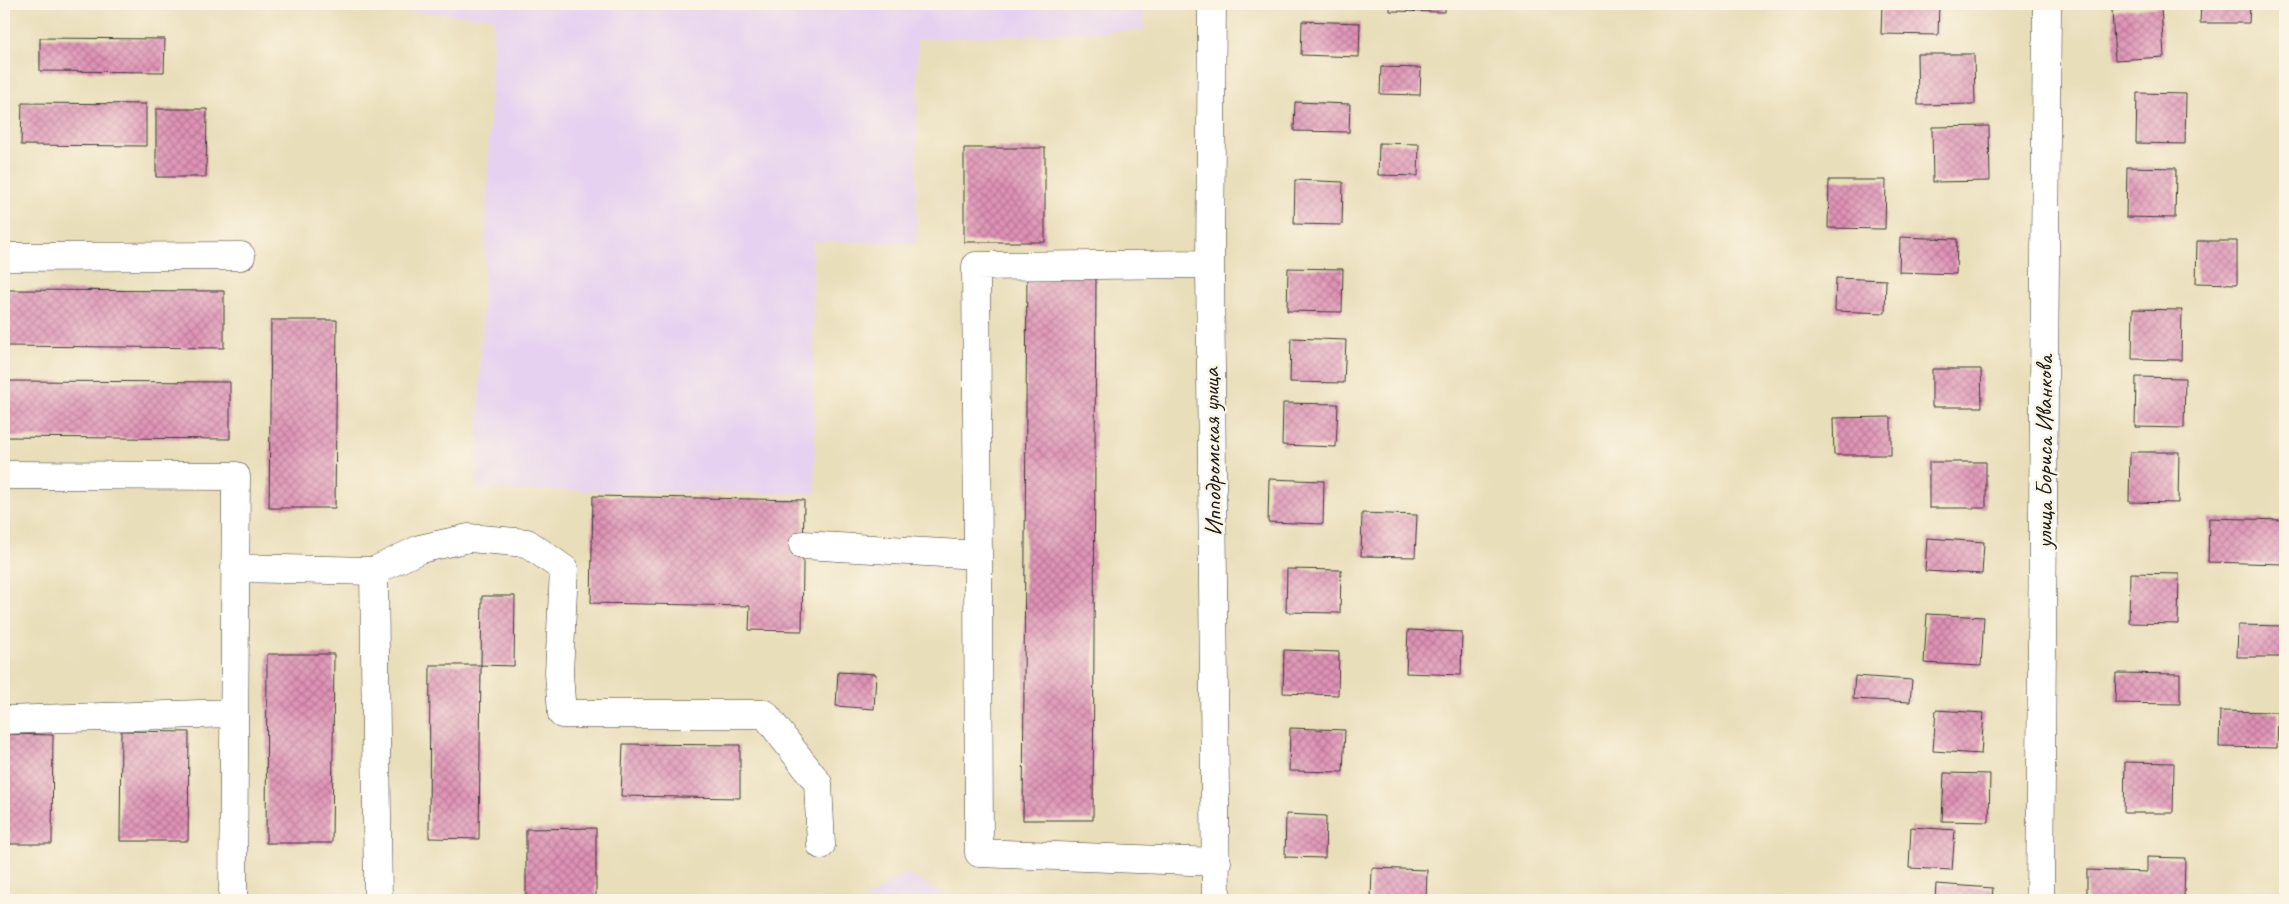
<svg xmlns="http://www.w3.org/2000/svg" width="2289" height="904" font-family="Caveat,sans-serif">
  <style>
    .built { fill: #e6d2f0 }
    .building { fill: url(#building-cross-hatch) }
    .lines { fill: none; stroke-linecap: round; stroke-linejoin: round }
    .minor-casing { stroke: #3b3934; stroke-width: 29 }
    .minor { stroke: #fff; stroke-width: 28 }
    .labels { text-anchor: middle; stroke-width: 5; stroke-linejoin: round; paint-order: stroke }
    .street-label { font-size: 24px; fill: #1c1c1c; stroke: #fcf5e5 }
  </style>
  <defs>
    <pattern id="building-cross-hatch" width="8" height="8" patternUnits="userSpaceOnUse" patternTransform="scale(1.25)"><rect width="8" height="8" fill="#df92b6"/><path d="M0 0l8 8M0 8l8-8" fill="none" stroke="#b47693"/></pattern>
  </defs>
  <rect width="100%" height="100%" fill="#fcf5e5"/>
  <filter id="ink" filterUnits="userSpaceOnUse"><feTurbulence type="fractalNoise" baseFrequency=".02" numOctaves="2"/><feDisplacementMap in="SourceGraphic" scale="10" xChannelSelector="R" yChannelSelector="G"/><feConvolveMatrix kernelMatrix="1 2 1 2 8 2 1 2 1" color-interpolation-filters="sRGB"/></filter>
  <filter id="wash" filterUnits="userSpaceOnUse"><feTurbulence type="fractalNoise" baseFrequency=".0096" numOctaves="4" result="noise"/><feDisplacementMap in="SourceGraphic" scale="20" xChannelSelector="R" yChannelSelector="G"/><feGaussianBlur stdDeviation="1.12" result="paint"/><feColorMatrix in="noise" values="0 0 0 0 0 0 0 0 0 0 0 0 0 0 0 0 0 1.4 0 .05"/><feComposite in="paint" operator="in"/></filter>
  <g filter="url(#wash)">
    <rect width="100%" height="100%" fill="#e9deba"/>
    <path class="built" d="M 408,4 L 1144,4 L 1144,30 L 918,39 L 916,243 L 813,241 L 815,494 L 476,489 L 494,17 L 408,11 Z
      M 905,873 L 956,900 L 863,900 Z"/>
    <g id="blocks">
      <path class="building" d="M 1390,4 L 1445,4 L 1445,12 L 1390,11 Z
        M 1882,4 L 1939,4 L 1938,35 L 1881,34 Z
        M 2201,4 L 2250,4 L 2249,23 L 2200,23 Z
        M 2161,7 L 2164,57 L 2115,60 L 2112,10 Z
        M 1302,21 L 1360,23 L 1359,57 L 1301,55 Z
        M 40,38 L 165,39 L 164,72 L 40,71 Z
        M 1917,54 L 1974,54 L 1975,104 L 1918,105 Z
        M 1381,67 L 1421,68 L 1420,95 L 1380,94 Z
        M 2137,93 L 2186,94 L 2185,144 L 2136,143 Z
        M 1295,102 L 1350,104 L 1349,132 L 1294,131 Z
        M 22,103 L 146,104 L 146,146 L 21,145 Z
        M 156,109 L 207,109 L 206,177 L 156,177 Z
        M 1989,126 L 1990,181 L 1933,182 L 1932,127 Z
        M 1379,143 L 1419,144 L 1418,176 L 1378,175 Z
        M 964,148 L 1045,148 L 1045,242 L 964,242 Z
        M 2127,167 L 2176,168 L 2175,218 L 2126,217 Z
        M 1295,180 L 1343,182 L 1342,225 L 1294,224 Z
        M 1829,180 L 1886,180 L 1885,229 L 1828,228 Z
        M 1900,237 L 1957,239 L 1956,274 L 1899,272 Z
        M 2197,241 L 2237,241 L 2237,284 L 2196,283 Z
        M 1288,268 L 1343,269 L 1342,312 L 1287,311 Z
        M 1027,274 L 1096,275 L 1093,820 L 1023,820 Z
        M 1836,278 L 1886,280 L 1885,313 L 1835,311 Z
        M 4,290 L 224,291 L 224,348 L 4,346 Z
        M 2133,309 L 2182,310 L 2181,360 L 2132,359 Z
        M 271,320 L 337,320 L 335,508 L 269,508 Z
        M 1291,338 L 1346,340 L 1344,383 L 1290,382 Z
        M 1932,369 L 1981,369 L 1982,407 L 1932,407 Z
        M 2136,377 L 2185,378 L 2184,428 L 2135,427 Z
        M 4,381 L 230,382 L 230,439 L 4,437 Z
        M 1283,403 L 1338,404 L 1336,447 L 1282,445 Z
        M 1891,417 L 1891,455 L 1834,455 L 1833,418 Z
        M 2130,452 L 2179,452 L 2178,503 L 2129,502 Z
        M 1929,462 L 1986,462 L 1986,508 L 1929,508 Z
        M 1269,479 L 1324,481 L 1323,524 L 1268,522 Z
        M 593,496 L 804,500 L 802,631 L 749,630 L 750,606 L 591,603 Z
        M 1362,513 L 1417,515 L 1415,557 L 1361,556 Z
        M 2209,518 L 2284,520 L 2283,564 L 2208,562 Z
        M 1927,538 L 1984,542 L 1982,574 L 1925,571 Z
        M 1287,569 L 1341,570 L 1340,613 L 1286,612 Z
        M 2130,573 L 2179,574 L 2178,624 L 2129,623 Z
        M 482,596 L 515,596 L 514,666 L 481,665 Z
        M 1927,614 L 1984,617 L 1981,666 L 1924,663 Z
        M 2238,625 L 2285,626 L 2285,657 L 2237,657 Z
        M 1408,630 L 1462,632 L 1461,675 L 1406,673 Z
        M 1284,650 L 1339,652 L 1338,695 L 1283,693 Z
        M 267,654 L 334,654 L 332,843 L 266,843 Z
        M 430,665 L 481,665 L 479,839 L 429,838 Z
        M 838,672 L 876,674 L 874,709 L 836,706 Z
        M 2116,673 L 2180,674 L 2180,704 L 2115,703 Z
        M 1855,676 L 1912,680 L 1910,702 L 1853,699 Z
        M 1936,710 L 1984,713 L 1981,754 L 1933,751 Z
        M 2220,711 L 2278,712 L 2277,748 L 2219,747 Z
        M 1290,728 L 1345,730 L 1343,772 L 1289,771 Z
        M 121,731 L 189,732 L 188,841 L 120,841 Z
        M 4,734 L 53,735 L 52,844 L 4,844 Z
        M 623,744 L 740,745 L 740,798 L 621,796 Z
        M 2125,762 L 2174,763 L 2173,813 L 2124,813 Z
        M 1944,773 L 1990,774 L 1989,822 L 1942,821 Z
        M 1286,814 L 1326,816 L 1325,858 L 1285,857 Z
        M 1911,827 L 1955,830 L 1952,870 L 1909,868 Z
        M 596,828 L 596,900 L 526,900 L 526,829 Z
        M 2147,857 L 2185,858 L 2184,900 L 2087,900 L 2087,870 L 2147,872 Z
        M 1372,868 L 1427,870 L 1426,900 L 1371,900 Z
        M 1936,884 L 1993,888 L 1992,900 L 1935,900 Z"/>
    </g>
  </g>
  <g filter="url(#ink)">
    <use href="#blocks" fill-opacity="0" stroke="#3b3934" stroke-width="1"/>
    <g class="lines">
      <defs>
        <path id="minor" d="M 1212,4 L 1210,264 L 1216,900
          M 4,257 L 241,256
          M 4,475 L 236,476 L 233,900
          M 803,545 L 978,555 L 979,853 L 1217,862
          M 978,555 L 976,266 L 1210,264
          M 235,568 L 374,571
          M 4,720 L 234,713
          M 378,900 L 374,571 L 420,549 L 469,538 L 527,543 L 564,569 L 559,673 L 562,714 L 765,714 L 818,783 L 821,845
          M 2040,900 L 2047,4"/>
      </defs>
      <use href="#minor" class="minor-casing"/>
      <use href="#minor" class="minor"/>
    </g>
  </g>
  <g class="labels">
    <g class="street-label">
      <text transform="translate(1212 452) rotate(-91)" y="8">Ипподромская улица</text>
      <text transform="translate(2044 452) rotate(-90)" y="8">улица Бориса Иванкова</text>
    </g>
  </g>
  <rect width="2289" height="904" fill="none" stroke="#fcf5e5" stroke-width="20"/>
</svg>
